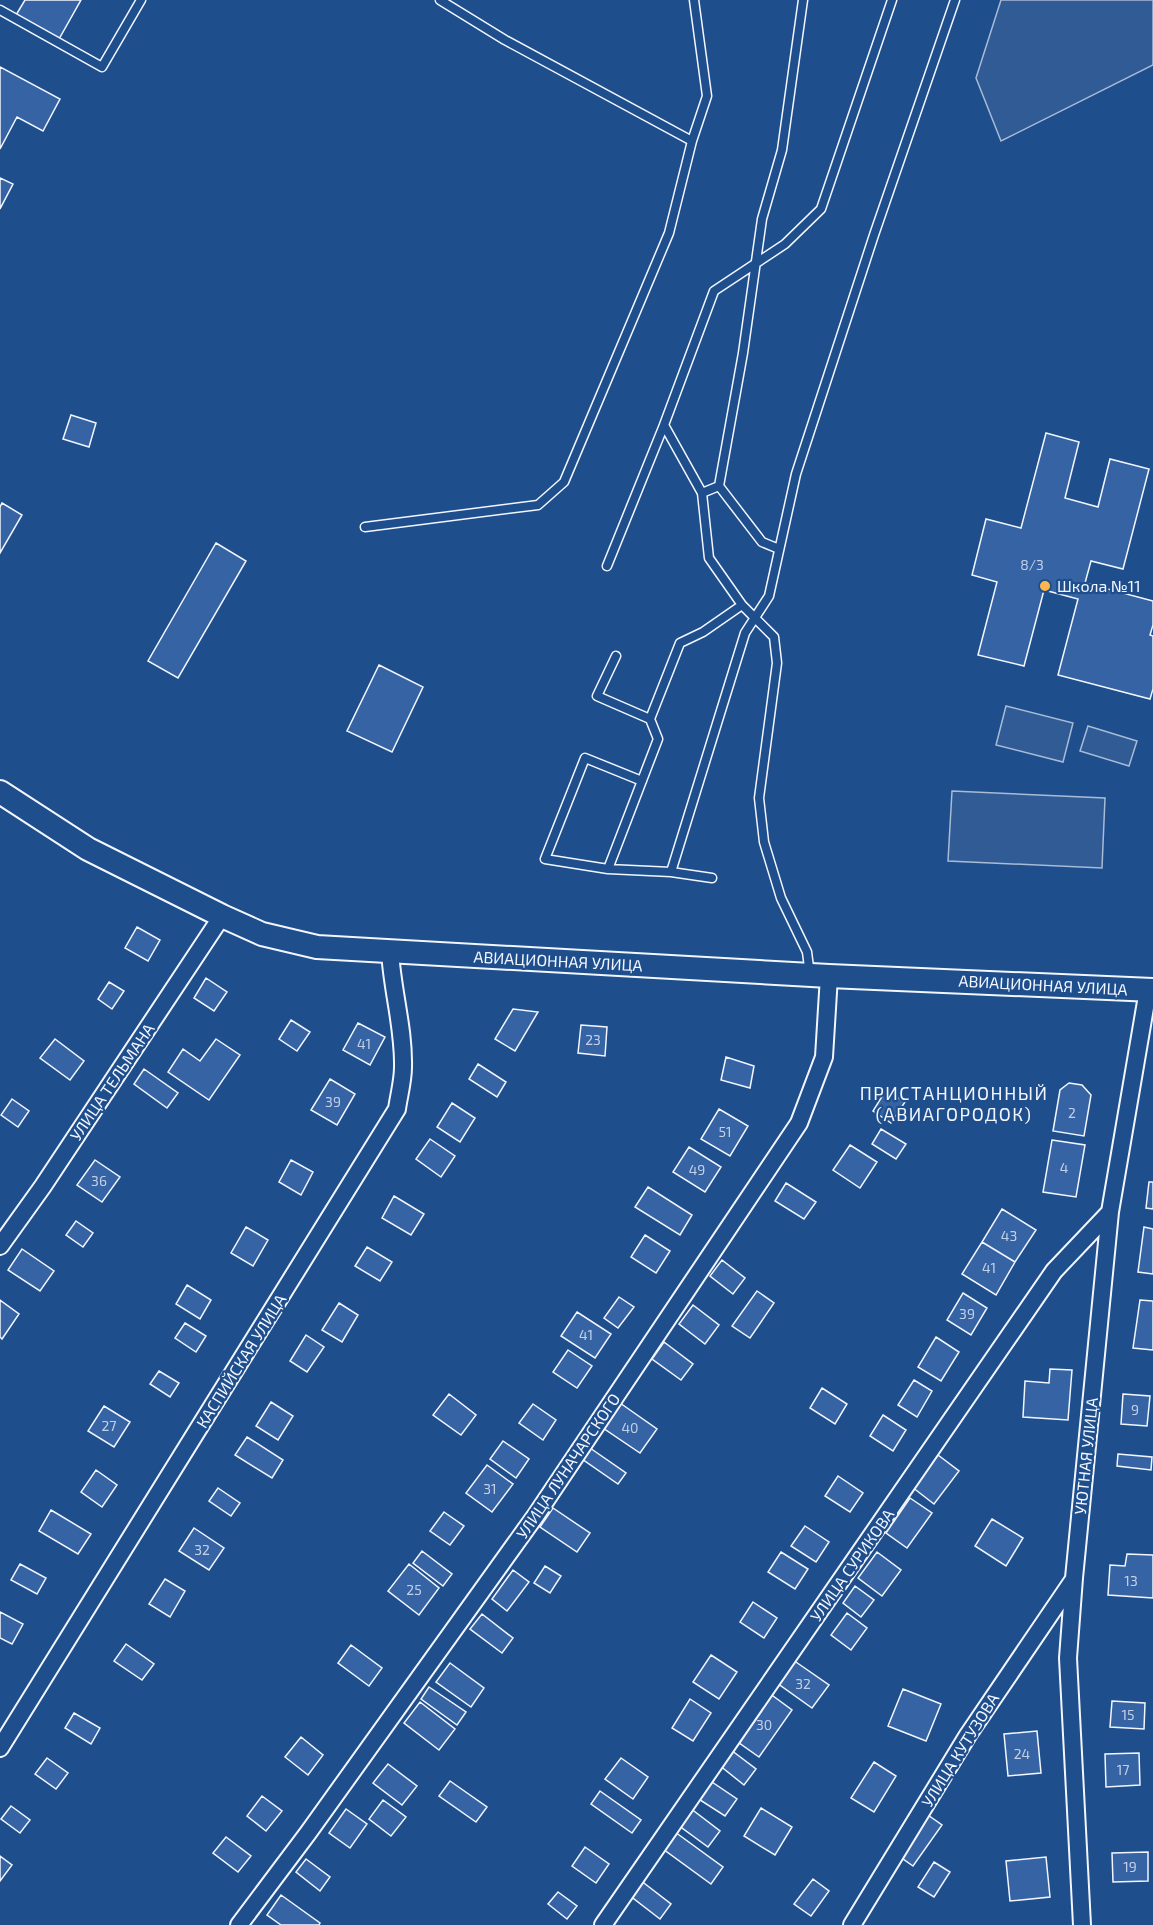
<svg xmlns="http://www.w3.org/2000/svg" width="1153" height="1925" font-family="'Exo 2',sans-serif">
  <style>
    .built { fill: #305b95; stroke: #a8bbd7; stroke-width: 1.5 }
    .building { fill: #3563a3; stroke: #f2f6ff; stroke-width: 1.5 }
    .lines { fill: none; stroke-linecap: round; stroke-linejoin: round }
    .lane-casing { stroke: #f2f6ff; stroke-width: 11 }
    .street-casing { stroke: #f2f6ff; stroke-width: 20 }
    .secondary-casing { stroke: #f2f6ff; stroke-width: 26 }
    .lane { stroke: #1f4e8c; stroke-width: 8 }
    .street { stroke: #1f4e8c; stroke-width: 16 }
    .secondary { stroke: #1f4e8c; stroke-width: 22 }
    .poi-dot { fill: #ffb74d; stroke: #1f4e8c; stroke-width: 2 }
    .labels { text-anchor: middle; stroke-width: 4.5; stroke-linejoin: round; paint-order: stroke }
    .number-label { font-size: 14px; fill: #c3d1e8 }
    .poi-label { font-size: 16px; fill: #f2f6ff; stroke: #1f4e8c; text-anchor: start }
    .street-label { font-size: 16px; fill: #f2f6ff; stroke: #1f4e8c }
    .neighbourhood-label { font-size: 18px; letter-spacing: 1.5px; fill: #f2f6ff; stroke: #1f4e8c }
  </style>
  <rect width="100%" height="100%" fill="#1f4e8c"/>
  <path class="built" d="M 1001,0 L 1153,0 L 1153,65 L 1001,141 L 976,78 Z
    M 1006,706 L 1073,723 L 1063,762 L 996,745 Z
    M 1088,726 L 1137,741 L 1129,766 L 1080,751 Z
    M 952,791 L 1105,798 L 1102,868 L 948,861 Z"/>
  <path class="building" d="M 25,0 L 81,0 L 59,39 L 16,15 Z
    M 0,67 L 60,99 L 43,131 L 17,117 L 0,149 Z
    M 0,178 L 13,184 L 0,209 Z
    M 71,415 L 96,423 L 89,447 L 63,439 Z
    M 1046,433 L 1079,442 L 1065,498 L 1098,507 L 1110,459 L 1149,469 L 1123,569 L 1091,561 L 1085,583 L 1153,601 L 1153,625 L 1150,635 L 1153,636 L 1153,689 L 1150,699 L 1058,675 L 1078,599 L 1044,590 L 1024,666 L 978,655 L 997,582 L 972,575 L 986,519 L 1021,528 Z
    M 2,503 L 22,515 L 0,553 L 0,507 Z
    M 216,543 L 246,561 L 178,678 L 148,661 Z
    M 379,665 L 423,687 L 392,752 L 347,731 Z
    M 137,927 L 160,940 L 148,961 L 125,948 Z
    M 206,978 L 227,992 L 214,1011 L 194,998 Z
    M 109,982 L 124,991 L 112,1009 L 98,999 Z
    M 513,1009 L 538,1012 L 515,1051 L 495,1039 Z
    M 291,1020 L 310,1032 L 297,1051 L 279,1039 Z
    M 358,1023 L 385,1037 L 370,1065 L 343,1050 Z
    M 581,1025 L 607,1027 L 605,1056 L 578,1053 Z
    M 55,1039 L 84,1061 L 70,1080 L 40,1058 Z
    M 216,1039 L 240,1055 L 209,1100 L 168,1072 L 183,1049 L 200,1061 Z
    M 726,1057 L 754,1066 L 750,1088 L 721,1080 Z
    M 478,1064 L 506,1082 L 497,1097 L 469,1079 Z
    M 144,1069 L 178,1093 L 167,1108 L 134,1084 Z
    M 330,1079 L 355,1094 L 337,1125 L 311,1110 Z
    M 1069,1083 L 1082,1085 L 1091,1095 L 1084,1136 L 1053,1131 L 1060,1090 Z
    M 886,1090 L 905,1102 L 891,1123 L 873,1111 Z
    M 12,1099 L 29,1111 L 18,1127 L 1,1115 Z
    M 452,1103 L 475,1118 L 460,1142 L 437,1127 Z
    M 719,1109 L 748,1126 L 730,1156 L 701,1139 Z
    M 881,1129 L 906,1144 L 896,1159 L 872,1144 Z
    M 430,1139 L 455,1156 L 441,1177 L 416,1159 Z
    M 1052,1140 L 1085,1145 L 1076,1197 L 1043,1192 Z
    M 850,1145 L 877,1162 L 860,1188 L 833,1170 Z
    M 689,1147 L 721,1167 L 705,1192 L 673,1172 Z
    M 95,1160 L 120,1177 L 102,1202 L 77,1185 Z
    M 291,1160 L 313,1172 L 301,1195 L 279,1182 Z
    M 1149,1182 L 1153,1182 L 1153,1209 L 1146,1208 Z
    M 786,1183 L 816,1202 L 804,1219 L 775,1201 Z
    M 648,1187 L 692,1215 L 680,1235 L 635,1207 Z
    M 394,1196 L 424,1214 L 411,1235 L 382,1218 Z
    M 1002,1209 L 1036,1230 L 1015,1262 L 982,1242 Z
    M 76,1221 L 93,1233 L 83,1247 L 66,1235 Z
    M 246,1227 L 268,1240 L 253,1266 L 231,1253 Z
    M 1144,1227 L 1153,1229 L 1153,1274 L 1138,1272 Z
    M 645,1235 L 670,1251 L 656,1273 L 631,1257 Z
    M 982,1242 L 1015,1262 L 996,1295 L 962,1274 Z
    M 367,1247 L 392,1262 L 380,1281 L 355,1266 Z
    M 22,1249 L 54,1271 L 40,1291 L 8,1270 Z
    M 722,1260 L 745,1278 L 733,1294 L 710,1276 Z
    M 187,1285 L 211,1300 L 200,1319 L 176,1304 Z
    M 757,1291 L 774,1303 L 750,1338 L 732,1326 Z
    M 963,1293 L 987,1308 L 971,1335 L 947,1320 Z
    M 619,1297 L 634,1307 L 618,1328 L 604,1318 Z
    M 0,1300 L 19,1314 L 2,1339 L 0,1337 Z
    M 1140,1300 L 1153,1301 L 1153,1350 L 1133,1348 Z
    M 339,1303 L 358,1315 L 342,1342 L 322,1330 Z
    M 693,1305 L 719,1325 L 705,1344 L 679,1324 Z
    M 577,1312 L 611,1334 L 595,1358 L 561,1336 Z
    M 185,1323 L 206,1336 L 196,1352 L 175,1338 Z
    M 306,1335 L 324,1347 L 307,1372 L 290,1361 Z
    M 936,1337 L 959,1352 L 941,1381 L 918,1367 Z
    M 664,1342 L 693,1364 L 681,1380 L 652,1359 Z
    M 568,1350 L 592,1366 L 577,1388 L 553,1372 Z
    M 1050,1369 L 1072,1370 L 1068,1420 L 1023,1417 L 1025,1381 L 1049,1383 Z
    M 159,1371 L 179,1383 L 170,1397 L 150,1384 Z
    M 914,1380 L 932,1391 L 917,1417 L 898,1405 Z
    M 822,1388 L 847,1404 L 835,1424 L 810,1408 Z
    M 449,1394 L 476,1415 L 461,1435 L 433,1415 Z
    M 1123,1394 L 1150,1396 L 1147,1426 L 1121,1424 Z
    M 271,1402 L 293,1416 L 278,1440 L 256,1426 Z
    M 620,1403 L 657,1429 L 640,1453 L 603,1428 Z
    M 533,1404 L 556,1420 L 543,1440 L 519,1423 Z
    M 104,1406 L 130,1422 L 114,1447 L 88,1431 Z
    M 883,1415 L 906,1430 L 893,1451 L 870,1436 Z
    M 247,1437 L 283,1460 L 272,1478 L 235,1455 Z
    M 503,1441 L 529,1459 L 516,1478 L 490,1459 Z
    M 590,1448 L 626,1473 L 618,1484 L 582,1459 Z
    M 1118,1454 L 1152,1457 L 1151,1470 L 1117,1466 Z
    M 938,1455 L 959,1471 L 934,1504 L 912,1487 Z
    M 487,1465 L 513,1484 L 492,1512 L 466,1493 Z
    M 96,1470 L 117,1485 L 102,1507 L 81,1492 Z
    M 838,1476 L 863,1493 L 850,1512 L 825,1496 Z
    M 218,1488 L 240,1503 L 231,1516 L 209,1501 Z
    M 910,1498 L 932,1513 L 907,1548 L 886,1533 Z
    M 553,1508 L 590,1533 L 577,1552 L 540,1527 Z
    M 51,1510 L 91,1534 L 78,1554 L 39,1531 Z
    M 444,1512 L 464,1526 L 450,1545 L 430,1531 Z
    M 992,1519 L 1023,1538 L 1006,1566 L 975,1546 Z
    M 805,1526 L 829,1542 L 816,1562 L 791,1546 Z
    M 194,1528 L 224,1548 L 209,1570 L 179,1551 Z
    M 422,1551 L 452,1574 L 443,1586 L 413,1563 Z
    M 781,1552 L 808,1569 L 795,1589 L 768,1572 Z
    M 877,1552 L 901,1570 L 882,1596 L 858,1578 Z
    M 1127,1554 L 1153,1555 L 1153,1598 L 1108,1595 L 1110,1565 L 1125,1566 Z
    M 20,1564 L 46,1578 L 37,1594 L 11,1580 Z
    M 409,1564 L 439,1588 L 419,1615 L 388,1591 Z
    M 545,1566 L 561,1576 L 550,1593 L 534,1583 Z
    M 513,1570 L 529,1582 L 507,1611 L 492,1599 Z
    M 165,1579 L 185,1591 L 170,1617 L 149,1604 Z
    M 855,1586 L 874,1600 L 861,1617 L 843,1603 Z
    M 753,1602 L 777,1618 L 764,1638 L 740,1622 Z
    M 0,1612 L 23,1624 L 12,1644 L 0,1638 Z
    M 847,1613 L 867,1628 L 851,1650 L 831,1635 Z
    M 482,1614 L 513,1638 L 502,1653 L 470,1629 Z
    M 126,1644 L 154,1664 L 142,1680 L 114,1661 Z
    M 351,1645 L 382,1668 L 369,1686 L 338,1663 Z
    M 711,1655 L 737,1672 L 719,1699 L 693,1682 Z
    M 793,1660 L 829,1685 L 812,1708 L 777,1683 Z
    M 450,1663 L 484,1688 L 471,1707 L 436,1682 Z
    M 429,1687 L 466,1712 L 457,1725 L 421,1699 Z
    M 903,1689 L 941,1704 L 926,1741 L 888,1726 Z
    M 769,1693 L 792,1710 L 759,1757 L 735,1740 Z
    M 690,1699 L 711,1713 L 693,1741 L 672,1728 Z
    M 1112,1701 L 1145,1703 L 1144,1729 L 1110,1727 Z
    M 420,1702 L 455,1729 L 439,1750 L 404,1723 Z
    M 74,1713 L 100,1728 L 91,1744 L 65,1728 Z
    M 1037,1731 L 1041,1773 L 1008,1776 L 1004,1734 Z
    M 301,1737 L 323,1755 L 308,1775 L 285,1757 Z
    M 731,1750 L 756,1769 L 744,1785 L 719,1765 Z
    M 1139,1753 L 1140,1785 L 1106,1787 L 1105,1754 Z
    M 47,1758 L 68,1773 L 56,1789 L 35,1774 Z
    M 621,1758 L 648,1777 L 633,1799 L 605,1779 Z
    M 874,1762 L 896,1776 L 874,1812 L 851,1798 Z
    M 388,1764 L 417,1786 L 402,1805 L 373,1783 Z
    M 709,1780 L 737,1799 L 725,1816 L 697,1798 Z
    M 450,1781 L 487,1807 L 476,1822 L 439,1796 Z
    M 600,1791 L 641,1820 L 632,1833 L 591,1804 Z
    M 262,1796 L 282,1811 L 266,1831 L 247,1816 Z
    M 383,1800 L 406,1817 L 391,1836 L 369,1819 Z
    M 11,1806 L 30,1820 L 20,1833 L 1,1819 Z
    M 690,1808 L 720,1831 L 708,1847 L 678,1825 Z
    M 761,1808 L 792,1827 L 775,1855 L 744,1836 Z
    M 346,1809 L 367,1824 L 350,1848 L 329,1833 Z
    M 925,1813 L 942,1825 L 913,1866 L 896,1854 Z
    M 675,1832 L 723,1867 L 711,1884 L 663,1849 Z
    M 226,1837 L 251,1856 L 238,1872 L 213,1853 Z
    M 585,1847 L 609,1864 L 596,1883 L 572,1866 Z
    M 1148,1852 L 1148,1881 L 1113,1882 L 1112,1853 Z
    M 0,1856 L 12,1865 L 0,1881 Z
    M 1046,1857 L 1050,1897 L 1010,1901 L 1006,1861 Z
    M 306,1859 L 330,1877 L 320,1891 L 296,1872 Z
    M 934,1862 L 950,1872 L 934,1897 L 918,1887 Z
    M 813,1879 L 829,1891 L 811,1916 L 794,1904 Z
    M 640,1880 L 671,1904 L 660,1919 L 629,1895 Z
    M 558,1892 L 577,1906 L 567,1919 L 548,1904 Z
    M 281,1895 L 320,1923 L 319,1925 L 281,1925 L 267,1915 Z"/>
  <g class="lines">
    <defs>
      <path id="lane" d="M 440,0 L 505,40 L 692,141
        M 0,10 L 102,67 L 141,0
        M 719,486 L 762,542 L 779,549
        M 702,493 L 719,486 L 743,353 L 762,219 L 782,150 L 803,0
        M 365,527 L 538,505 L 564,482 L 669,233 L 692,141 L 707,96 L 694,0
        M 607,566 L 664,425
        M 616,656 L 597,696 L 650,719 L 680,643 L 703,632 L 742,605
        M 642,781 L 585,758 L 545,859 L 608,869 L 658,739 L 650,719
        M 608,869 L 671,872 L 712,878
        M 671,872 L 745,633 L 769,596 L 796,474 L 874,235 L 955,0
        M 810,975 L 807,952 L 781,898 L 764,842 L 759,798 L 777,663 L 774,637 L 742,605 L 709,558 L 702,493 L 664,425 L 714,291 L 785,244 L 821,209 L 892,0"/>
      <path id="street" d="M 0,1246 L 43,1186 L 222,916
        M 0,1748 L 397,1109 C 399,1095 403,1081 403,1067 C 404,1028 392,990 390,951
        M 239,1925 L 308,1833 L 536,1515 L 799,1123 L 824,1057 L 829,976
        M 603,1925 L 1054,1271 L 1110,1212
        M 852,1925 L 968,1735 L 1074,1579
        M 1082,1925 L 1068,1658 L 1074,1578 L 1110,1212 L 1148,990"/>
      <path id="secondary" d="M 0,792 L 88,849 L 222,916 L 262,934 L 317,947 L 829,976 L 1153,990"/>
    </defs>
    <use href="#lane" class="lane-casing"/>
    <use href="#street" class="street-casing"/>
    <use href="#secondary" class="secondary-casing"/>
    <use href="#lane" class="lane"/>
    <use href="#street" class="street"/>
    <use href="#secondary" class="secondary"/>
  </g>
  <circle class="poi-dot" cx="1045" cy="586" r="6"/>
  <g class="labels">
    <g class="number-label">
      <text x="1032" y="570">8/3</text>
      <text x="593" y="1045">23</text>
      <text x="364" y="1049">41</text>
      <text x="333" y="1107">39</text>
      <text x="1072" y="1118">2</text>
      <text x="725" y="1137">51</text>
      <text x="1064" y="1173">4</text>
      <text x="697" y="1175">49</text>
      <text x="99" y="1186">36</text>
      <text x="1009" y="1241">43</text>
      <text x="989" y="1273">41</text>
      <text x="967" y="1319">39</text>
      <text x="586" y="1340">41</text>
      <text x="1135" y="1415">9</text>
      <text x="109" y="1431">27</text>
      <text x="630" y="1433">40</text>
      <text x="490" y="1494">31</text>
      <text x="202" y="1555">32</text>
      <text x="1131" y="1586">13</text>
      <text x="414" y="1595">25</text>
      <text x="803" y="1689">32</text>
      <text x="1128" y="1720">15</text>
      <text x="764" y="1730">30</text>
      <text x="1022" y="1759">24</text>
      <text x="1123" y="1775">17</text>
      <text x="1130" y="1872">19</text>
    </g>
    <g class="poi-label">
      <text x="1057" y="592">Школа №11</text>
    </g>
    <g class="street-label">
      <text transform="translate(558 961) rotate(3)" y="6">АВИАЦИОННАЯ УЛИЦА</text>
      <text transform="translate(1043 985) rotate(3)" y="6">АВИАЦИОННАЯ УЛИЦА</text>
      <text transform="translate(112 1082) rotate(-56)" y="6">УЛИЦА ТЕЛЬМАНА</text>
      <text transform="translate(241 1361) rotate(-58)" y="6">КАСПИЙСКАЯ УЛИЦА</text>
      <text transform="translate(1086 1456) rotate(-84)" y="6">УЮТНАЯ УЛИЦА</text>
      <text transform="translate(568 1466) rotate(-56)" y="6">УЛИЦА ЛУНАЧАРСКОГО</text>
      <text transform="translate(852 1565) rotate(-55)" y="6">УЛИЦА СУРИКОВА</text>
      <text transform="translate(960 1750) rotate(-58)" y="6">УЛИЦА КУТУЗОВА</text>
    </g>
    <g class="neighbourhood-label">
      <text x="954" y="1100">ПРИСТАНЦИОННЫЙ<tspan x="954" dy="21">(АВИАГОРОДОК)</tspan></text>
    </g>
  </g>
</svg>
